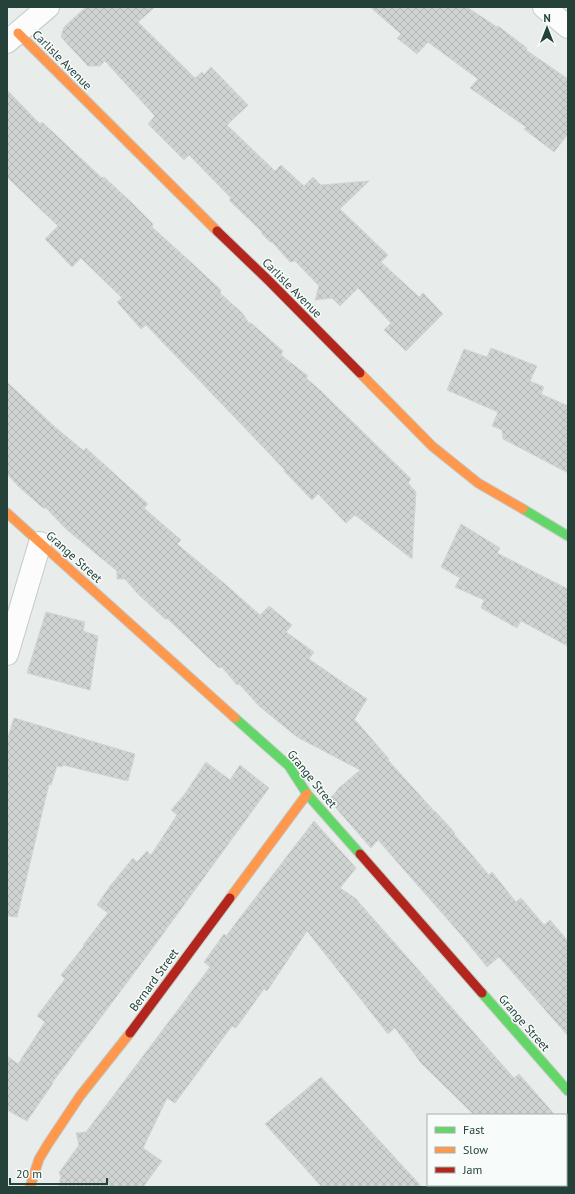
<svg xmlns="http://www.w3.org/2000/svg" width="575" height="1194" font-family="'PT Sans',sans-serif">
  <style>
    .building { fill: url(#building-cross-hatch); stroke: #d1d6d4 }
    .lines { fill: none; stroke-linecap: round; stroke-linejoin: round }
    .street-casing { stroke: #c5cac8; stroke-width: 24 }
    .fast-casing { stroke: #c3cbc8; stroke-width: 11 }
    .slow-casing { stroke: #c3cbc8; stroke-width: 11 }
    .jam-casing { stroke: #c3cbc8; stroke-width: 11 }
    .street { stroke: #fcfcfc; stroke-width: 22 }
    .fast { stroke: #63d668; stroke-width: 9 }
    .slow { stroke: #ff974d; stroke-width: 9 }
    .jam { stroke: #b3261e; stroke-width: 9 }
    .labels { text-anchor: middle; stroke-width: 3; stroke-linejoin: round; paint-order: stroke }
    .street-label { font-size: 12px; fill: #24423a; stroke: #f7fbf9 }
  </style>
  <defs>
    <pattern id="building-cross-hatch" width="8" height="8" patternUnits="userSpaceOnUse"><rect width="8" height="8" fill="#cfd4d2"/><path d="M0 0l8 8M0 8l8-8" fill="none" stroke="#b2b7b5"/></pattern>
  </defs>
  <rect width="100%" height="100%" fill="#e8edeb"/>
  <path class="building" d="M 86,7 L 155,7 L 138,22 L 195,78 L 202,72 L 204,75 L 211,67 L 248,105 L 227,125 L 275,171 L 281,165 L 304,186 L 313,177 L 321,185 L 369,181 L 340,209 L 388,255 L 381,262 L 419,297 L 423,293 L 443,314 L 406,351 L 384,330 L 391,323 L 358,288 L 340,306 L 332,298 L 315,300 L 319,286 L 295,261 L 290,262 L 272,242 L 270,242 L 262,234 L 262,232 L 229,200 L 231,198 L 189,155 L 184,160 L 148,124 L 155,116 L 105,61 L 100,66 L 88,66 L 61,37 L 64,27 Z
    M 370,7 L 467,7 L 497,27 L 498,26 L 527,48 L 526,50 L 568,79 L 568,134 L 554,152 L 524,129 L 526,127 L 470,88 L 478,79 L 428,42 L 417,54 L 397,38 L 401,34 Z
    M 7,90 L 40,124 L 42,122 L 102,178 L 104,177 L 132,203 L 153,224 L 152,227 L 194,265 L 221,290 L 220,293 L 242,313 L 249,323 L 251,323 L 283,351 L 281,355 L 308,376 L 306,378 L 321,391 L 411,479 L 408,483 L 416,492 L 412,559 L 355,515 L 346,523 L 318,494 L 312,500 L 284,471 L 285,470 L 146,325 L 141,329 L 117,302 L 122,298 L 81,258 L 72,267 L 45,239 L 58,226 L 7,177 Z
    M 491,348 L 537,366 L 530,381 L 544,387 L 541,394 L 568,406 L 568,473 L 503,439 L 502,430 L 492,426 L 498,412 L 447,390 L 464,349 L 487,357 Z
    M 7,382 L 55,427 L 84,451 L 86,448 L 148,504 L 144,508 L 181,540 L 177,544 L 225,584 L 260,615 L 269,606 L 292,625 L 286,632 L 314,652 L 309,659 L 367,699 L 354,720 L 357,722 L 389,759 L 388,760 L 435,812 L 435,811 L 455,833 L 454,834 L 489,875 L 492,872 L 516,902 L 521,898 L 544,925 L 550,920 L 568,941 L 568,1036 L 499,957 L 487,967 L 463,937 L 378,840 L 371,848 L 329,800 L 339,788 L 360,770 L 297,737 L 259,706 L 239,684 L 237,685 L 222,667 L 219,668 L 168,619 L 165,619 L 138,594 L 125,579 L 117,579 L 117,571 L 66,529 L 46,508 L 43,508 L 18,486 L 7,474 Z
    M 461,524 L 500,548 L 497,553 L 568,589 L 568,646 L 521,621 L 517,628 L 481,608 L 484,600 L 455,587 L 460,578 L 441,567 Z
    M 46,612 L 85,622 L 83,631 L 98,636 L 90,690 L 27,673 Z
    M 14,718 L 135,754 L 128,781 L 63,765 L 62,767 L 57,766 L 51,785 L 49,784 L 17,917 L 7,916 L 7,740 Z
    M 206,762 L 230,780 L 240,765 L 269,788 L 149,953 L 52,1083 L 53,1083 L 27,1121 L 7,1110 L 7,1056 L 18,1064 L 45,1022 L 37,1016 L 65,979 L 61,975 L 84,946 L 83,945 L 108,913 L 97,905 L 110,886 L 133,858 L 137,862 L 147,851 L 151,855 L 177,815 L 171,810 L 184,795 Z
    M 314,821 L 356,868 L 340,888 L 355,898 L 514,1078 L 519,1074 L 555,1115 L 474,1115 L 421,1063 L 395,1028 L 388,1034 L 307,931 L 267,991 L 264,989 L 236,1028 L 232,1026 L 175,1103 L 167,1098 L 143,1148 L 162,1161 L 143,1187 L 58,1187 L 61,1177 L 59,1173 L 79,1145 L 76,1133 L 86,1132 L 210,967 L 204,962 L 224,934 L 226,936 Z
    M 321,1077 L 422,1187 L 322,1187 L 265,1124 Z"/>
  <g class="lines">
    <defs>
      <path id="street" d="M 544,7 L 568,27
        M 7,42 L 48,7
        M 7,654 L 40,543"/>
      <path id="fast" d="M 523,509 L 568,536
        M 235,718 L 289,766 L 307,794 L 360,854
        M 482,993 L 568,1091"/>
      <path id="slow" d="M 18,33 L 217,231
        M 360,373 L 432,446 L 478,483 L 523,509
        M 7,513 L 235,718
        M 230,898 L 307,794
        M 30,1187 L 39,1159 L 48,1144 L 80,1096 L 130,1033"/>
      <path id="jam" d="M 217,231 L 268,280 L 360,373
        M 360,854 L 482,993
        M 130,1033 L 230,898"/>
    </defs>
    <use href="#street" class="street-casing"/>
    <use href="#fast" class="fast-casing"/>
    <use href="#slow" class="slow-casing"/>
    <use href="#jam" class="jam-casing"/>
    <use href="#street" class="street"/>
    <use href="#fast" class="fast"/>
    <use href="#slow" class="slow"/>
    <use href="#jam" class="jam"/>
  </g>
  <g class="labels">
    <g class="street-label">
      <text transform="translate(62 60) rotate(45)" y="4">Carlisle Avenue</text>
      <text transform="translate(292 288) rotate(45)" y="4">Carlisle Avenue</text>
      <text transform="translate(74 557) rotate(42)" y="4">Grange Street</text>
      <text transform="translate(312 779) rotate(51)" y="4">Grange Street</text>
      <text transform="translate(154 980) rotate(-54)" y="4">Bernard Street</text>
      <text transform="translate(524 1023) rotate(49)" y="4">Grange Street</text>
    </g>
  </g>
  <rect width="575" height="1194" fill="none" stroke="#24423a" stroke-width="16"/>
  <rect x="427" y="1114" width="140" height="72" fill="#f7fbf9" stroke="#a3b1ad"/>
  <rect x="435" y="1127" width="20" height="6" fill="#63d668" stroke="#a3b1ad"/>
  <text x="463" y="1134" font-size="12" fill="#24423a">Fast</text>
  <rect x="435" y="1147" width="20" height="6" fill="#ff974d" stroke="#a3b1ad"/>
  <text x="463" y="1154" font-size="12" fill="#24423a">Slow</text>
  <rect x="435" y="1167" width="20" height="6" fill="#b3261e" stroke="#a3b1ad"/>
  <text x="463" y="1174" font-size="12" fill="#24423a">Jam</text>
  <g transform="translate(547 28)" stroke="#f7fbf9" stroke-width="3" paint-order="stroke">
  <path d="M0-3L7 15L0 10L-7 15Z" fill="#24423a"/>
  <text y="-6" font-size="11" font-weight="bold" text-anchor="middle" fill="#24423a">N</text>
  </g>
  <path d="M10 1178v6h97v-6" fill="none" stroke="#24423a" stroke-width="2"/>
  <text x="16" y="1178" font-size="12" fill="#24423a" stroke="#f7fbf9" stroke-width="3" paint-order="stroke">20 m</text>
</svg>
